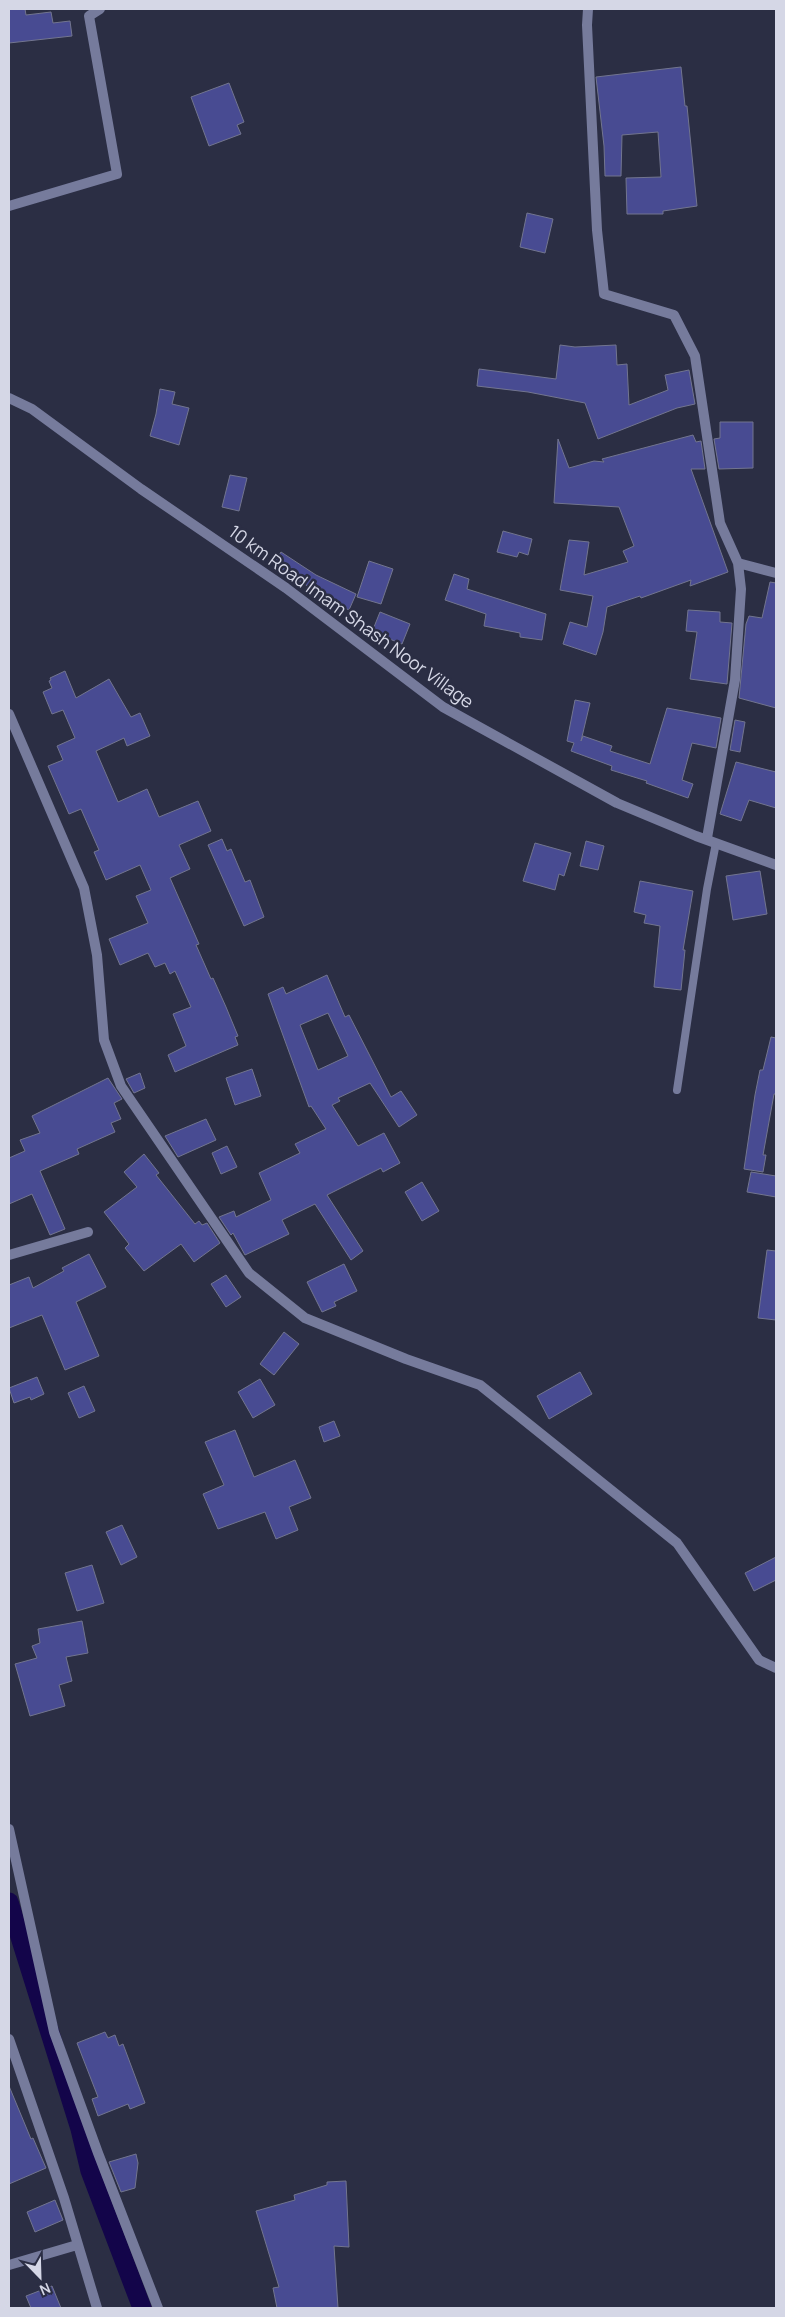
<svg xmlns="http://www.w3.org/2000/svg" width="785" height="2317" font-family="Manrope,sans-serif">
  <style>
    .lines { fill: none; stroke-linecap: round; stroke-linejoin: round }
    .canal { stroke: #13054a; stroke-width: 19 }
    .building { fill: #484b92; stroke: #72758f; fill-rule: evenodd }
    .service { stroke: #767b9c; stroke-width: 8 }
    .minor { stroke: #767b9c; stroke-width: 10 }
    .tertiary { stroke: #767b9c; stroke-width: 10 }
    .labels { text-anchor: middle; stroke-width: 5; stroke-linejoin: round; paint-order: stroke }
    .street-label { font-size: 18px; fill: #d5d7e6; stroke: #2b2e44 }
  </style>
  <rect width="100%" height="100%" fill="#2b2e44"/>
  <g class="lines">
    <path class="canal" d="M 9,1902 L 80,2129 L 90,2171 L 142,2308"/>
  </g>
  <path class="building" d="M 9,9 L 25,9 L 26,15 L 51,12 L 53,23 L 70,21 L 72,36 L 9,43 Z
    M 681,67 L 685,106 L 687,106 L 697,206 L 663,211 L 663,214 L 627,214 L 626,178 L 661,177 L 658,132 L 622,135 L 621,176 L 605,176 L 604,146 L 596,77 Z
    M 229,83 L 244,122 L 237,125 L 241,134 L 209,146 L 191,97 Z
    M 527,213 L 553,219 L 545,253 L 520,247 Z
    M 560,345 L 575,347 L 616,345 L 617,365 L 627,364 L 629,405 L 668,390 L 665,375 L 689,370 L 695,404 L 677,408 L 598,439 L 585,403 L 528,392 L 477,386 L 479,369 L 556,379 Z
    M 160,389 L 175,392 L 172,404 L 189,408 L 179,445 L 150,436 L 156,414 Z
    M 720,422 L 753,422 L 753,468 L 719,469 L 714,439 L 720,438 Z
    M 693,435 L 696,442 L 701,441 L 705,469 L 691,469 L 728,572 L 690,586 L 691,580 L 641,598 L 640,596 L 607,607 L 603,632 L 596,655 L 563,644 L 570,622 L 587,627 L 593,596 L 560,590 L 569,540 L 589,542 L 584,575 L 628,562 L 623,551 L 634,546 L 619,507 L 554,503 L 558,439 L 569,468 L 594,461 L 604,462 L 602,459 Z
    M 230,475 L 247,478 L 239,511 L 222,507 Z
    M 503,531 L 532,539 L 528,555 L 519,552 L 517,557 L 497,552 Z
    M 281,552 L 316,575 L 356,594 L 349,610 L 316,594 L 317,592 L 273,564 Z
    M 369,561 L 393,569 L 381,604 L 357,597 Z
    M 454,574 L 469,579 L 467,589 L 546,614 L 542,640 L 520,637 L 520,633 L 484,626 L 486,614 L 445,600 Z
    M 770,582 L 776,583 L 776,708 L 739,698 L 746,624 L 749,616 L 762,618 Z
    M 688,610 L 720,612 L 720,622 L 732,623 L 727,684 L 690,679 L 697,632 L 686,631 Z
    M 380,612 L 410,624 L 402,644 L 372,632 Z
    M 65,671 L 76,698 L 109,679 L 131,717 L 140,713 L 150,736 L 127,746 L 124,738 L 96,751 L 118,802 L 147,789 L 159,817 L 198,801 L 211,831 L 179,845 L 190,869 L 170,878 L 199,944 L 196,945 L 211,979 L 213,978 L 226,1007 L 238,1036 L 235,1037 L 238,1045 L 175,1072 L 168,1055 L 186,1046 L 173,1014 L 191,1007 L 175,971 L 170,974 L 165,963 L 155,967 L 148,953 L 120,965 L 109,939 L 148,923 L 136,896 L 151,890 L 140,865 L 106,880 L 94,852 L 99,850 L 81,809 L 69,814 L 48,766 L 63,760 L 57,746 L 75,738 L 63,710 L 52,714 L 43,692 L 52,688 L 49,681 L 51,680 L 50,678 Z
    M 575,700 L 590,703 L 581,741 L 583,736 L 612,746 L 610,751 L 650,764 L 667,708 L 721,718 L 716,748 L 692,743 L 682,780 L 693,784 L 688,798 L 646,783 L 647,781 L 611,770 L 612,766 L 571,751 L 574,743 L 567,741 Z
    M 735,720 L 745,722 L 740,752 L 730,750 Z
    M 736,762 L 776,772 L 776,808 L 749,800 L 741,821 L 720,814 Z
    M 222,839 L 227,851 L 231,849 L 245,882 L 250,880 L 264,917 L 244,926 L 208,845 Z
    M 586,841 L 604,846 L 598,870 L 580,866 Z
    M 535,843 L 571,853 L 564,876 L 559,874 L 555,890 L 523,881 Z
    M 760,871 L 767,914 L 733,920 L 726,876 Z
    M 640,881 L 693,891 L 683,950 L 685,950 L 681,990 L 654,987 L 660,926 L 644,923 L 646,915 L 634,912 Z
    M 327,975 L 345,1017 L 349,1015 L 391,1097 L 401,1091 L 417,1115 L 399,1127 L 370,1083 L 338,1098 L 340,1101 L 332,1105 L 358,1146 L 384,1133 L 400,1163 L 383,1172 L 381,1168 L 327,1195 L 363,1251 L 351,1260 L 315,1204 L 282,1220 L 289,1234 L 245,1255 L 233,1233 L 231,1235 L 219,1217 L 234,1211 L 236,1217 L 271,1200 L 259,1173 L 300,1153 L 295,1144 L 326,1129 L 311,1106 L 309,1107 L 268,994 L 283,987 L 286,994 ZM 328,1013 L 348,1056 L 318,1070 L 300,1025 Z
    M 771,1037 L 776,1038 L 776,1094 L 774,1094 L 763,1155 L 766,1155 L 763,1172 L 744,1169 L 755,1095 L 760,1070 L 763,1070 Z
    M 252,1069 L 261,1096 L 235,1105 L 226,1078 Z
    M 140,1073 L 145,1088 L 134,1093 L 126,1079 Z
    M 108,1078 L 122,1099 L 114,1103 L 121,1119 L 111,1123 L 115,1132 L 77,1149 L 79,1154 L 40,1171 L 65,1229 L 50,1235 L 32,1194 L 9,1204 L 9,1158 L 25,1151 L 20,1140 L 40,1133 L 32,1116 Z
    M 206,1119 L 216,1140 L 178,1157 L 165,1136 Z
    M 227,1146 L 237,1167 L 221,1174 L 212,1153 Z
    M 144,1154 L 159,1173 L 156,1175 L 195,1224 L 199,1221 L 202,1225 L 207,1223 L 220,1243 L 194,1262 L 181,1244 L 144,1271 L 125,1248 L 129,1244 L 104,1212 L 137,1187 L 124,1172 Z
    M 751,1172 L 776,1176 L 776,1197 L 747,1192 Z
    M 422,1182 L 439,1211 L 422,1221 L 405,1192 Z
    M 767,1250 L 776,1251 L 776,1320 L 758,1318 Z
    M 89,1254 L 106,1287 L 76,1302 L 99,1356 L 65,1370 L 42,1315 L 9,1328 L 9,1285 L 29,1277 L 33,1288 L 64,1271 L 62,1268 Z
    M 344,1264 L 357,1291 L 334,1302 L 336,1306 L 322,1312 L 307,1282 Z
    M 226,1275 L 241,1297 L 226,1307 L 211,1284 Z
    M 284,1332 L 299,1344 L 274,1375 L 260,1364 Z
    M 580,1372 L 592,1394 L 549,1419 L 537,1396 Z
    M 37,1377 L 44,1394 L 31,1400 L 30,1397 L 14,1403 L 9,1388 Z
    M 260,1379 L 275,1405 L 253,1418 L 238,1392 Z
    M 84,1386 L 95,1411 L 79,1418 L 68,1393 Z
    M 334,1421 L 340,1436 L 324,1442 L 319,1427 Z
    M 235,1430 L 254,1477 L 295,1460 L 311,1498 L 289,1507 L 298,1530 L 276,1539 L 265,1512 L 218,1529 L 203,1494 L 224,1485 L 205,1442 Z
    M 122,1525 L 137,1557 L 121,1565 L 106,1532 Z
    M 776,1557 L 776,1580 L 754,1591 L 745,1573 Z
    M 92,1565 L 104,1603 L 77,1611 L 65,1573 Z
    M 82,1621 L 88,1653 L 66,1657 L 72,1681 L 59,1685 L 65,1706 L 30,1716 L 15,1664 L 37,1658 L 32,1646 L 40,1643 L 38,1629 Z
    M 105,2032 L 108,2038 L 115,2035 L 119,2046 L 123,2044 L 145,2103 L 130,2109 L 128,2104 L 98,2116 L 92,2099 L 98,2097 L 77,2043 Z
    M 9,2086 L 31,2139 L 33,2138 L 46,2168 L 9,2184 Z
    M 136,2154 L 138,2163 L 135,2188 L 121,2192 L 109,2162 Z
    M 346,2181 L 349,2247 L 334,2246 L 338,2308 L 277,2308 L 273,2288 L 279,2287 L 256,2211 L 295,2200 L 294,2195 L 327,2185 L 327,2182 Z
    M 55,2200 L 63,2220 L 35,2232 L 27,2212 Z
    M 52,2286 L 61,2308 L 31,2308 L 26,2296 Z"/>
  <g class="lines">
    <path class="service" d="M 677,1090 L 707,889 L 716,843"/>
    <path class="minor" d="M 588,9 L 587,25 L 597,230 L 604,294 L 674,315 L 695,356 L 720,523 L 738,563 L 741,589 L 735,680 L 707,838
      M 9,206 L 117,174 L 89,16 L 100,9
      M 738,563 L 776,573
      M 9,714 L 84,888 L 97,955 L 104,1040 L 121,1086 L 249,1273 L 305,1318 L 406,1359 L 480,1385 L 677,1543 L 759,1660 L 776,1668
      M 9,1255 L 88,1232
      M 9,1829 L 54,2032 L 98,2153 L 158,2308
      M 9,2039 L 64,2198 L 97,2308
      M 9,2265 L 77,2245"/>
    <path class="tertiary" d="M 9,398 L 32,409 L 141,489 L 286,588 L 443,707 L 617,803 L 696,836 L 776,865"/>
  </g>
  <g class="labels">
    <g class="street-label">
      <text transform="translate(351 617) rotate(36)" y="6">10 km Road Imam Shash Noor Village</text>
    </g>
  </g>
  <rect width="785" height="2317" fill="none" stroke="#d5d7e6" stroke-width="20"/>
  <g transform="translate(40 2277) rotate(157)" stroke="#2b2e44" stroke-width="4" paint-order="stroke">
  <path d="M0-4L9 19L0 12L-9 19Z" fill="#d5d7e6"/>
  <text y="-8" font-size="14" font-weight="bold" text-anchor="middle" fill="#d5d7e6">N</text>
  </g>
</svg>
